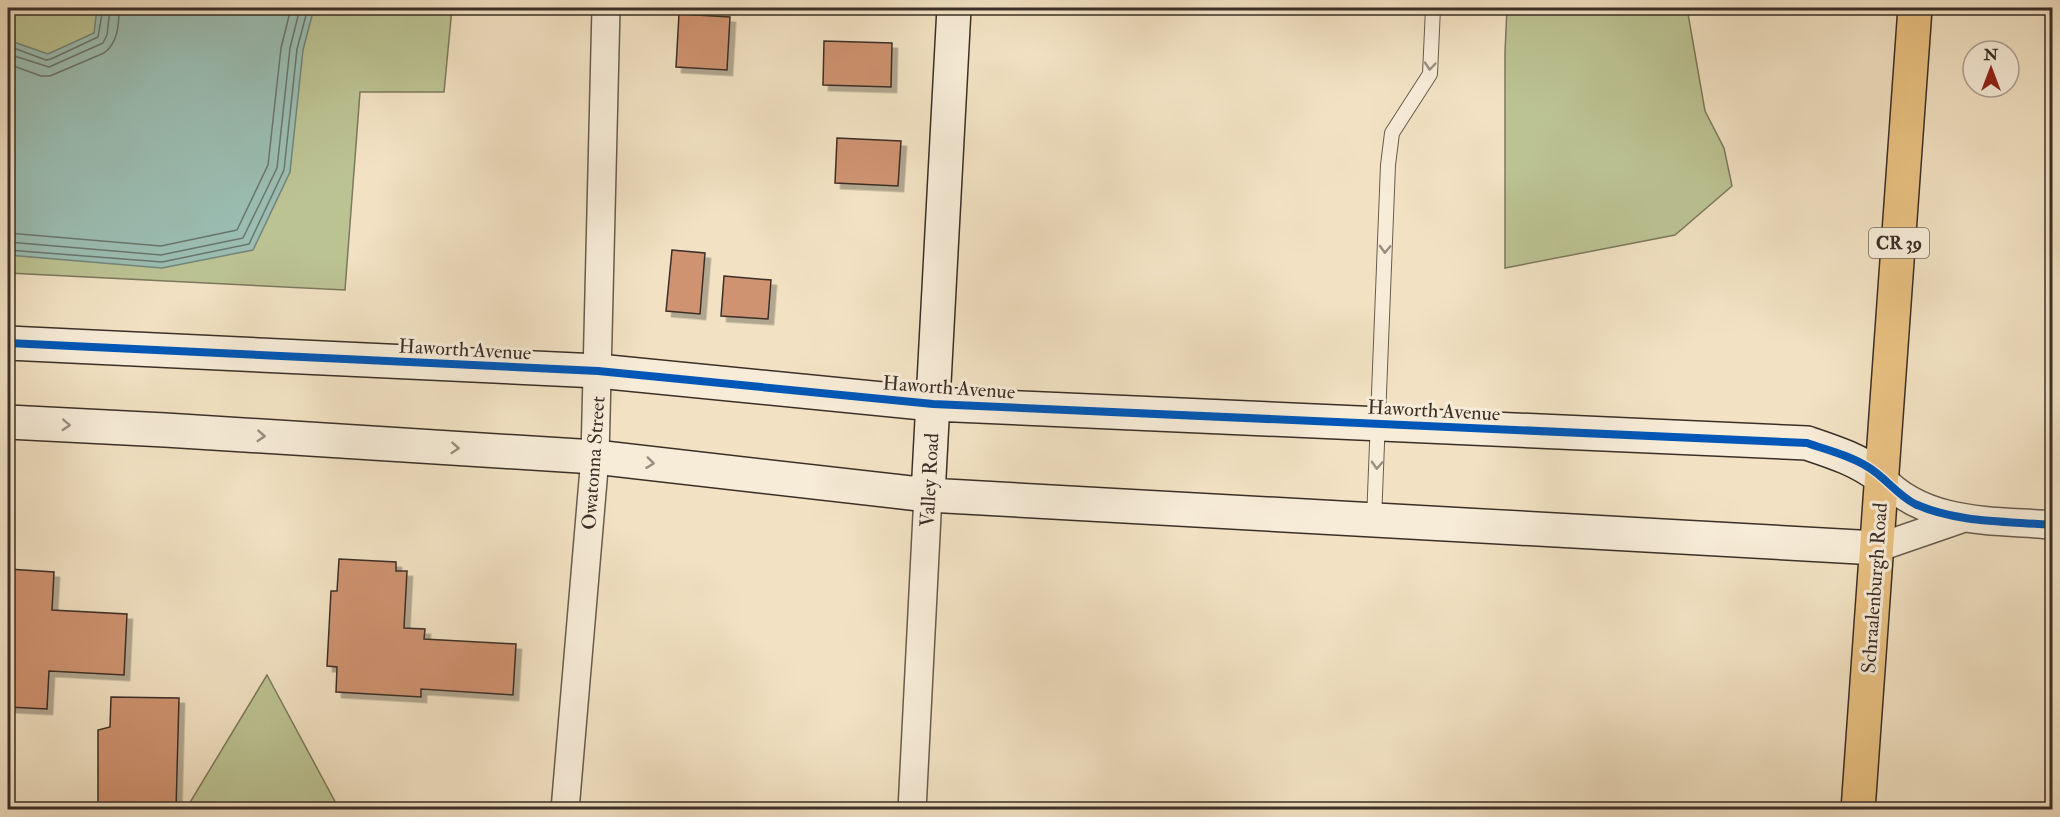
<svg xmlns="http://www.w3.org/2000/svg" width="2060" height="817" font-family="'IM FELL Double Pica',serif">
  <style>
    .green { fill: #bcc393; stroke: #7c795e; stroke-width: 1.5 }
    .water { fill: #9bbeb3; stroke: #75857b; stroke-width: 1.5 }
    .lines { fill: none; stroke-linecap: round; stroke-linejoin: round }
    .shore { stroke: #6b766e; stroke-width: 1.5 }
    .building { fill: #cf9371; stroke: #3b2f28; stroke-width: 1.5; filter: url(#shadow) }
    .lane-casing { stroke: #695c4f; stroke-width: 16 }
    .street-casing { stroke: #695c4f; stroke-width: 30 }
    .secondary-casing { stroke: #3b2f28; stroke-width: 36 }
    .primary-casing { stroke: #3b2f28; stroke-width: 36 }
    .lane { stroke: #f7ecd8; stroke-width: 14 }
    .street { stroke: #f7ecd8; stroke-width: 27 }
    .secondary { stroke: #f7ecd8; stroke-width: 33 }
    .primary { stroke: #e9c182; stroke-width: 33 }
    .cycleway-casing { stroke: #f7ecd8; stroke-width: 11 }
    .cycleway { stroke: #0057b8; stroke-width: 8 }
    .oneway { stroke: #998e80 }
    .labels { text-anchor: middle; stroke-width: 6; stroke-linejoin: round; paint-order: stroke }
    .shield { fill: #f7ecd8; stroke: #73685d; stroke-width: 1.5 }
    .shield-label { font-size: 18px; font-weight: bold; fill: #3b2f28 }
    .street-label { font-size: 20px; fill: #3b2f28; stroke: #f7ecd8 }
  </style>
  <defs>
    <filter id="shadow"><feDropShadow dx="5.5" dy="5.5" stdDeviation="0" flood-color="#0004"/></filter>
  </defs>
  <rect width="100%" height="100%" fill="#f2e2c3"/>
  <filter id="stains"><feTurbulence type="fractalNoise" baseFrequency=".00333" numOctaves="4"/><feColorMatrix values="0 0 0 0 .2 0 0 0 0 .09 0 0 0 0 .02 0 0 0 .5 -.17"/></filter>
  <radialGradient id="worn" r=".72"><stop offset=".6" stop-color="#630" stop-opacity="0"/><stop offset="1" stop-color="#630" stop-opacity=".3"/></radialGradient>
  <path class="green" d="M 8,8 L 452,8 L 444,92 L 360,92 L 345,290 L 8,273 Z
    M 1507,8 L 1687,8 L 1705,111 L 1724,148 L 1732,186 L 1675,235 L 1505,268 L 1505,52 Z
    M 267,675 L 339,809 L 186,809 Z"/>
  <path class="water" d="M 97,8 L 314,8 L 303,50 L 290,172 L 253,250 L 162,268 L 8,255 L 8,40 L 48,54 L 94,33 Z"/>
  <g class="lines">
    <path class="shore" d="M 8,46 L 46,60 L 51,59 L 98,37 L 103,8
      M 8,54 L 49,67 L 103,43 L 107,35 L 110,8
      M 8,64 L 41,76 L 50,76 L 104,53 C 118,43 119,24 119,8
      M 8,233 L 161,246 L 237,230 L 268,165 L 281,48 L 291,8
      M 8,242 L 161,255 L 243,238 L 277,168 L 290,48 L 300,8
      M 8,250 L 162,262 L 249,244 L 284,170 L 297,49 L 308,8"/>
  </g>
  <path class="building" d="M 679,14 L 730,17 L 727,70 L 676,67 Z
    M 824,41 L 892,43 L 891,87 L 823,85 Z
    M 837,138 L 901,141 L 898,186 L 835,183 Z
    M 672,250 L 705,253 L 700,314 L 666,311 Z
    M 724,276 L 771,280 L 768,319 L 721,316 Z
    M 339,559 L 396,562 L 396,571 L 407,571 L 404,628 L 425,629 L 424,639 L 516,644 L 513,695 L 421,689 L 421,697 L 336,692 L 337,667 L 327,666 L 331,591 L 337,591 Z
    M 8,569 L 54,572 L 52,610 L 127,614 L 124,675 L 49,671 L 47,709 L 8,707 Z
    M 111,697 L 179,698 L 176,810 L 98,810 L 98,730 L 110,727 Z"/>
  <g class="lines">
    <defs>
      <path id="lane" d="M 1374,520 L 1388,165 L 1392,133 L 1430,74 L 1433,8"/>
      <path id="street" d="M 1882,478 C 1926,525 1993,520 2052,525
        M 1877,548 L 1964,518
        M 565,810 L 595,457 L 606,8
        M 912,810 L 928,495"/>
      <path id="secondary" d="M 8,343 L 598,371 L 933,404 L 1807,443 C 1834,452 1859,460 1882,478
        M 8,422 L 165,430 L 595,457 L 928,495 L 1877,548
        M 928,495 L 954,8"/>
      <path id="primary" d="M 1858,810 L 1915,8"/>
    </defs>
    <use href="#lane" class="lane-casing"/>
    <use href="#street" class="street-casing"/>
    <use href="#secondary" class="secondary-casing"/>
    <use href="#primary" class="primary-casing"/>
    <use href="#lane" class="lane"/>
    <use href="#street" class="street"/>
    <use href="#secondary" class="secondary"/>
    <use href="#primary" class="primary"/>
    <defs>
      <path id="cycleway" d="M 8,343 L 598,371 L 933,404 L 1807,443 C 1827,450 1849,455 1868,467 C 1885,477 1897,495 1915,504 C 1957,523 2007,521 2052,525"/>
    </defs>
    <use href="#cycleway" class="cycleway-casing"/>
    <use href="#cycleway" class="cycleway"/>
  </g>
  <defs><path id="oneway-chevron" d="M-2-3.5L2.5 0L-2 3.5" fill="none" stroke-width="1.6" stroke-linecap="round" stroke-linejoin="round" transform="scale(1.5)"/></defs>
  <g class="oneway">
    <use href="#oneway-chevron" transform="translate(1430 66) rotate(95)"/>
    <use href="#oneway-chevron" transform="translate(1385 249) rotate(92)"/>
    <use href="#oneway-chevron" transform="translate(66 425) rotate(3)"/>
    <use href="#oneway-chevron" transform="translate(261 436) rotate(4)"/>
    <use href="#oneway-chevron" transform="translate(455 448) rotate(4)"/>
    <use href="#oneway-chevron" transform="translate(650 463) rotate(7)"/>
    <use href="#oneway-chevron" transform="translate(1377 465) rotate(93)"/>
  </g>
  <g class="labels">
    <rect class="shield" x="1869" y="228" width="60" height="30" rx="4.5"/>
    <g class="shield-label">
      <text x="1899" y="249">CR 39</text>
    </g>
    <g class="street-label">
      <text transform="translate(465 349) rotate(3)" y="7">Haworth Avenue</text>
      <text transform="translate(949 387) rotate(4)" y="7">Haworth Avenue</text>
      <text transform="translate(1434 410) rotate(3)" y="7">Haworth Avenue</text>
      <text transform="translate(593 463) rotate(-86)" y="7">Owatonna Street</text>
      <text transform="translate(929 480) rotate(-87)" y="7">Valley Road</text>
      <text transform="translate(1874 588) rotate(-86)" y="7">Schraalenburgh Road</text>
    </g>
  </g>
  <rect width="2060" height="817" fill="none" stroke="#f2e2c3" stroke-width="30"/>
  <rect x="9" y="9" width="2042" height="799" fill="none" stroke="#3b2f28" stroke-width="3"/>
  <rect x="15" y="15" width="2030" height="787" fill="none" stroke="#3b2f28" stroke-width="1.5"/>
  <g transform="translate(1991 69)"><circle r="28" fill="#f7ecd8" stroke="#aca092" stroke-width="1.5"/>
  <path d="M0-4.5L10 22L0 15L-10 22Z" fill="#8f2418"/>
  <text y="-9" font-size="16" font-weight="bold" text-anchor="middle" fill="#3b2f28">N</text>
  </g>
  <rect width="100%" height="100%" filter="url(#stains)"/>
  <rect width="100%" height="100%" fill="url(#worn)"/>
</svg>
